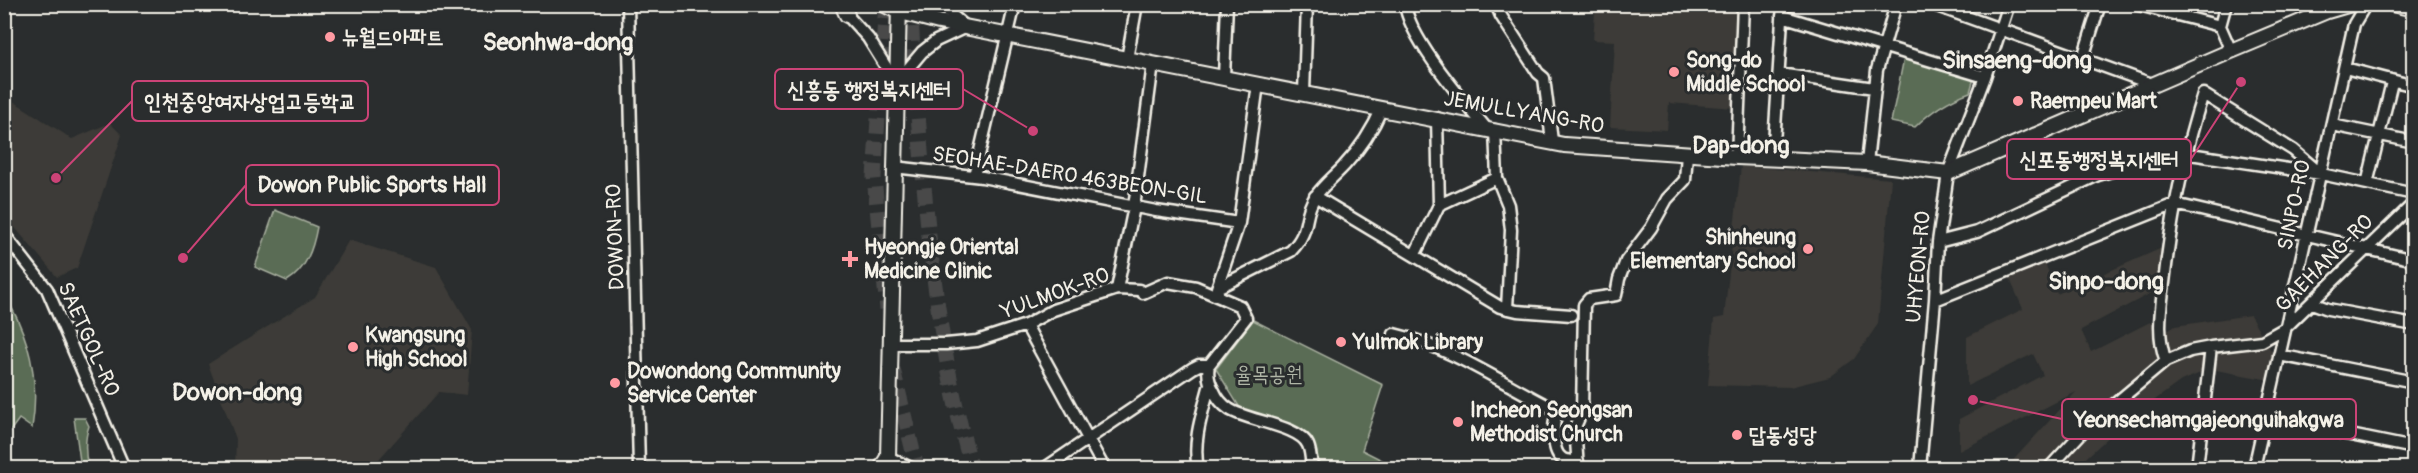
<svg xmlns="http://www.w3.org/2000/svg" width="2418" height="473" font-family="Pangolin,'Poor Story',sans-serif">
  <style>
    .built { fill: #3c3b37 }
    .green { fill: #5a6c55; stroke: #a7ae9e; stroke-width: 1.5 }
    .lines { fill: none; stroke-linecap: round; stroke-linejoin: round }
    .highway-tunnel { stroke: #484a4a; stroke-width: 15; stroke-dasharray: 15 8; stroke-linecap: butt }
    .minor-casing { stroke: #f4f1e8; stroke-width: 15 }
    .major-casing { stroke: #f4f1e8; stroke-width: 18 }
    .minor { stroke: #2a2d2e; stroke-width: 10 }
    .major { stroke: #2a2d2e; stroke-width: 14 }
    .poi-dot { fill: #ff9aa2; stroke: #2a2d2e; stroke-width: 2 }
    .labels { text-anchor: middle; stroke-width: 6; stroke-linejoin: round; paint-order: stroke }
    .poi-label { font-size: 21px; font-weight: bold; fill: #f4f1e8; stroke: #2a2d2e; text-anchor: start }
    .street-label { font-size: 21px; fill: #f4f1e8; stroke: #2a2d2e }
    .park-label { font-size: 21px; fill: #afb5a6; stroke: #2a2d2e }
    .quarter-label { font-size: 24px; font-weight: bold; fill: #f4f1e8; stroke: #2a2d2e }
    .leader { fill: none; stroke: #cc4377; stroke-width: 2 }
    .callout-dot { fill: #cc4377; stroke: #2a2d2e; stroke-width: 2 }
    .callout { fill: #2a2d2e; stroke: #cc4377; stroke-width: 2 }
    .callout-label { font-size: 22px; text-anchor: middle; font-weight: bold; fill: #f4f1e8 }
  </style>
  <rect width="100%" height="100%" fill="#2a2d2e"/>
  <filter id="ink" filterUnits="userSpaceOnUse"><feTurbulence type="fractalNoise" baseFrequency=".0167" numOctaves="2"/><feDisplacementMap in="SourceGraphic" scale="12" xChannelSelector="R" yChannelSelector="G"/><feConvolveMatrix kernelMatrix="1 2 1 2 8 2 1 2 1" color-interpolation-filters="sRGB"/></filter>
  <g filter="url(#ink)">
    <path class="built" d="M 1718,4 L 1718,7 L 1738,7 L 1734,108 L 1669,103 L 1667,130 L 1610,127 L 1615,41 L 1593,40 L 1595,12 L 1622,13 L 1623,5 Z
      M 4,95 L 72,139 L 110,123 L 122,135 L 77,268 L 57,277 L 5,216 Z
      M 1741,166 L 1891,179 L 1878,324 L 1854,359 L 1830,377 L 1790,387 L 1708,385 L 1714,319 L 1724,317 Z
      M 349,240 L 436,267 L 472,330 L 467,395 L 439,392 L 371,468 L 237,468 L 235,467 L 236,439 L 208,364 L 315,297 Z
      M 2162,248 L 2157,290 L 2081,330 L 2091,352 L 2154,320 L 2157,338 L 2175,326 L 2250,315 L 2275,357 L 2270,380 L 2210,369 L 2181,381 L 2126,421 L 2075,468 L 2006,468 L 2076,392 L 1959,451 L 1959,419 L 2043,375 L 2033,354 L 1967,386 L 1967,337 L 2023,309 L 2009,277 L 2045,263 L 2057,294 Z"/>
    <path class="green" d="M 1904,58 L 1974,78 L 1970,92 C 1948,100 1931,111 1915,127 L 1891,122 Z
      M 275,210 L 317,227 C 313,249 306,270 287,281 L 255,267 Z
      M 4,294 C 29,335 40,381 32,428 L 19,419 L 5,438 Z
      M 1253,320 L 1383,385 L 1362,450 L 1388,463 L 1385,468 L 1320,468 L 1316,449 L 1307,433 L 1240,408 L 1216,369 Z
      M 74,418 L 85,418 L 89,426 C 84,440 85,454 88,468 L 81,468 Z"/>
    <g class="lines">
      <path class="highway-tunnel" d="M 886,4 L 874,177 L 887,309
        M 911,4 C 912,58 918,110 922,164 C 931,266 943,370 972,468
        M 893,369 L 917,468"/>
      <defs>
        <path id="minor" d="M 628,4 L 639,468
          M 1405,4 C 1409,39 1463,100 1486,128
          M 1496,4 L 1501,16 L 1538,73 L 1544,78 L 1552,141
          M 1931,4 L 2152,84
          M 2135,4 L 2220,26
          M 2226,4 L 2220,26 L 2231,51
          M 847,15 L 868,38 L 896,83 L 922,52 L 936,41 L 966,27 L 939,4
          M 1782,16 L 1985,77
          M 1127,59 L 1137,4
          M 2082,61 L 2100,4
          M 2345,68 L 2414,86
          M 1779,74 L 1874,88
          M 1224,77 L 1227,4
          M 1304,93 L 1307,4
          M 2332,125 L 2414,142
          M 1495,130 L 1497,178
          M 1737,157 L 1743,4
          M 1773,159 L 1783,4
          M 1867,163 L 1877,70 L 1896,4
          M 894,167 L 982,177 L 1156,211 L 1239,223
          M 974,176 L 1015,4
          M 2367,184 L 2392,82
          M 1315,196 L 1500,307 L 1517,311 L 1571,315
          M 1439,205 L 1497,178 L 1508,205 L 1511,230 L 1507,309
          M 4,234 L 47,289 L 124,468
          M 1938,242 L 1977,232 L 2098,175 L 2177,152 L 2321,174 L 2414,194
          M 1415,254 L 1439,205 L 1437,118
          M 1217,288 L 1239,223 L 1258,84
          M 1117,289 L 1134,207 L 1153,64
          M 1219,297 L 1217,288 L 1291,251 C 1312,229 1302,217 1315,197 C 1323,185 1335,176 1344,166 C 1360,149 1373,129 1382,108
          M 1935,300 L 2175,204 L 2414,260
          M 2312,303 L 2328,309 L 2414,325
          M 1026,325 L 1104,468
          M 1394,334 C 1450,347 1497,380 1548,406 L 1557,413 C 1553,423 1551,453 1563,459 C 1567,461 1574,461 1578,461
          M 891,344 L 946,344 L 977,341 L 1026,325 L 1053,310 L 1117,289 L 1139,290 L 1143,293 L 1168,282 L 1196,287 L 1240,306 L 1246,318 L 1209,365 C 1207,374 1209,383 1214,391 C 1217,398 1223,405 1229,409 C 1246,421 1299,425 1308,445 C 1311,452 1311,461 1312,468
          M 2279,355 L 2414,382
          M 2166,361 C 2156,336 2161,308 2164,283 C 2171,219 2183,156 2203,94 L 2293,150 L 2320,173
          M 2267,418 L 2414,448
          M 888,457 L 911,468
          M 1045,468 L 1193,368 L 1199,365 L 1209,365
          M 1198,468 C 1192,441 1203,411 1210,384
          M 1578,468 L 1575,427 L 1582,411 L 1584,305 L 1589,299 L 1616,295 L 1619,279 L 1626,261 L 1651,228 L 1667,199 L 1685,180 L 1687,154
          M 1920,468 L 1935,300 L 1938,242 L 1948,173 L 1985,77 L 2009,4
          M 2049,468 L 2087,427 L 2166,361 L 2190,351 L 2211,347 L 2262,341 L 2285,328 L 2414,203
          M 2155,468 L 2156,468
          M 2197,468 L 2211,347
          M 2254,468 L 2354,24 L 2366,4"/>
        <path id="major" d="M 842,4 L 847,15
          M 883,4 L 897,11 L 939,22 L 1564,145 L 1737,157 L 1867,163 L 1948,173 L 2231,51 L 2327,11 L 2351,4
          M 2392,4 L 2414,9
          M 881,468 L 888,457 L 899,5"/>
      </defs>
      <use href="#minor" class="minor-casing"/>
      <use href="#major" class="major-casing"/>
      <use href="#minor" class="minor"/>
      <use href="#major" class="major"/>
    </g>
  </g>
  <g class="poi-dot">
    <circle cx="330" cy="37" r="6"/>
    <circle cx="1674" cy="72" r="6"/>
    <circle cx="2018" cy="101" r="6"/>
    <circle cx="1808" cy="249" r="6"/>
    <path d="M847 250h6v6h6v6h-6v6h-6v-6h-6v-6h6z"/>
    <circle cx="1341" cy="342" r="6"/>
    <circle cx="353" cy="347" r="6"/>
    <circle cx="615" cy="383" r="6"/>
    <circle cx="1458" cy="422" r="6"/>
    <circle cx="1737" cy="435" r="6"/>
  </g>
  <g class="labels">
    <g class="poi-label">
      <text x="342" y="44">뉴월드아파트</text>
      <text x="1686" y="67">Song-do<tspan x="1686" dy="24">Middle School</tspan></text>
      <text x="2030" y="108">Raempeu Mart</text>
      <text x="1796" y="244" text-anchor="end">Shinheung<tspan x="1796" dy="24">Elementary School</tspan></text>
      <text x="864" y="254">Hyeongje Oriental<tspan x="864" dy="24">Medicine Clinic</tspan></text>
      <text x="365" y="342">Kwangsung<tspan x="365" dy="24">High School</tspan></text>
      <text x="1353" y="349">Yulmok Library</text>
      <text x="627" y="378">Dowondong Community<tspan x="627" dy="24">Service Center</tspan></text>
      <text x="1470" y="417">Incheon Seongsan<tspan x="1470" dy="24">Methodist Church</tspan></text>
      <text x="1749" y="442">답동성당</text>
    </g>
    <g class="street-label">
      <text transform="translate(1524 112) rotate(10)" y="7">JEMULLYANG-RO</text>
      <text transform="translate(1070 175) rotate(9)" y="7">SEOHAE-DAERO 463BEON-GIL</text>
      <text transform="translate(2294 205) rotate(-78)" y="7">SINPO-RO</text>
      <text transform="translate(615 237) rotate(-92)" y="7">DOWON-RO</text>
      <text transform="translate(2324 263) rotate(-45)" y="7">GAEHANG-RO</text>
      <text transform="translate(1918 267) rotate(-85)" y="7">UHYEON-RO</text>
      <text transform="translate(1055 293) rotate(-20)" y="7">YULMOK-RO</text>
      <text transform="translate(89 339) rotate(66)" y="7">SAETGOL-RO</text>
    </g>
    <g class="park-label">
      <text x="1269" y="381">율목공원</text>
    </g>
    <g class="quarter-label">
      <text x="558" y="50">Seonhwa-dong</text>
      <text x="2017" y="68">Sinsaeng-dong</text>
      <text x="1741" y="153">Dap-dong</text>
      <text x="2106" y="289">Sinpo-dong</text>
      <text x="237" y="400">Dowon-dong</text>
    </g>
  </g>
  <path class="leader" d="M1033 131L963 89M56 178L132 101M2241 82L2191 159M183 258L246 185M1973 400L2062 419"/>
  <g class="callout-dot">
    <circle cx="1033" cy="131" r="6"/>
    <circle cx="56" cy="178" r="6"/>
    <circle cx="2241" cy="82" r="6"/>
    <circle cx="183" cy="258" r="6"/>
    <circle cx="1973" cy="400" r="6"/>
  </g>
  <g class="callout">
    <rect x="775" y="69" width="188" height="40" rx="6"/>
    <rect x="132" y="81" width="236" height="40" rx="6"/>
    <rect x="2007" y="139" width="184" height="40" rx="6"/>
    <rect x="246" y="165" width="253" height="40" rx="6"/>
    <rect x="2062" y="399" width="294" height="40" rx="6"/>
  </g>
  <g class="callout-label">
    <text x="869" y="97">신흥동 행정복지센터</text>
    <text x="250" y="109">인천중앙여자상업고등학교</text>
    <text x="2099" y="167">신포동행정복지센터</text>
    <text x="372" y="192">Dowon Public Sports Hall</text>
    <text x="2209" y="427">Yeonsechamgajeonguihakgwa</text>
  </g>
  <rect width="2418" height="473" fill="none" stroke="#2a2d2e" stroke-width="24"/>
  <rect x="12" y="12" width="2394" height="449" fill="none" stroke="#f4f1e8" stroke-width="2" filter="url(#ink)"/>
</svg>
